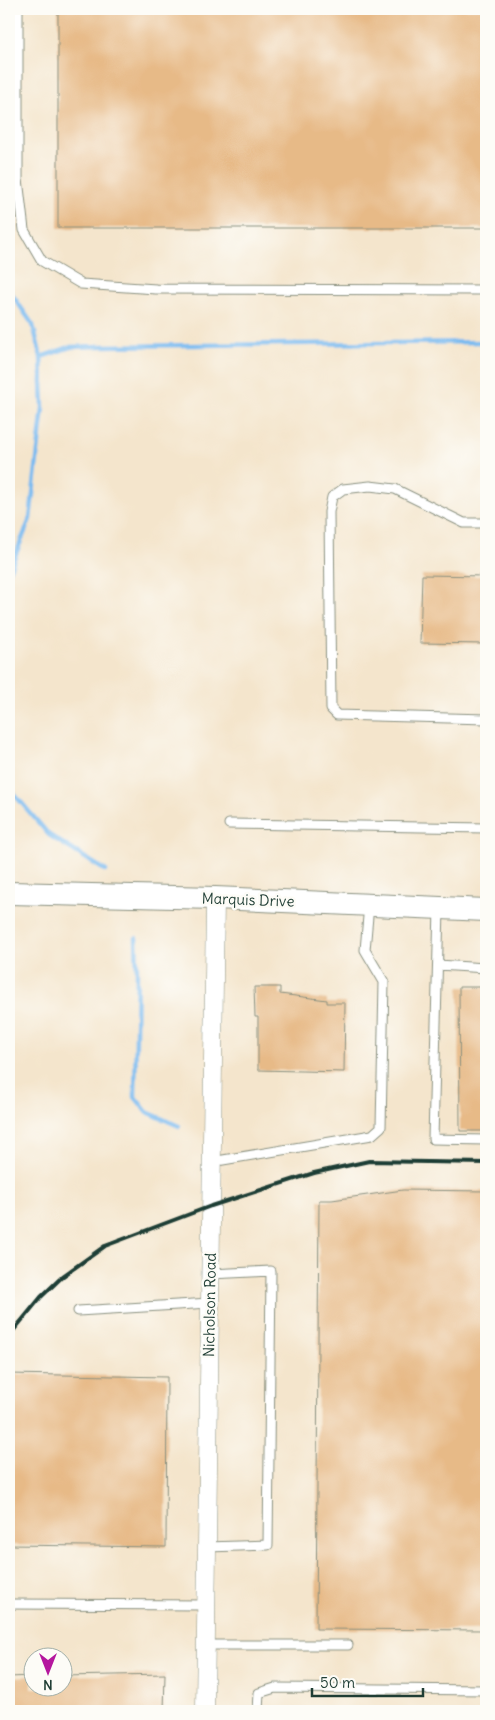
<svg xmlns="http://www.w3.org/2000/svg" width="495" height="1720" font-family="Delius,sans-serif">
  <style>
    .lines { fill: none; stroke-linecap: round; stroke-linejoin: round }
    .stream { stroke: #7cbbf0; stroke-width: 4.5 }
    .building { fill: #e7ba87 }
    .service-casing { stroke: #8a9180; stroke-width: 11 }
    .minor-casing { stroke: #8a9180; stroke-width: 19 }
    .tertiary-casing { stroke: #8a9180; stroke-width: 24 }
    .service { stroke: #fff; stroke-width: 9 }
    .minor { stroke: #fff; stroke-width: 18 }
    .tertiary { stroke: #fff; stroke-width: 22 }
    .rail { stroke: #1f3d34; stroke-width: 4 }
    .labels { text-anchor: middle; stroke-width: 5; stroke-linejoin: round; paint-order: stroke }
    .street-label { font-size: 15px; fill: #1f3d34; stroke: #fdfcf7 }
  </style>
  <rect width="100%" height="100%" fill="#fdfcf7"/>
  <filter id="ink" filterUnits="userSpaceOnUse"><feTurbulence type="fractalNoise" baseFrequency=".02" numOctaves="2"/><feDisplacementMap in="SourceGraphic" scale="10" xChannelSelector="R" yChannelSelector="G"/><feConvolveMatrix kernelMatrix="1 2 1 2 8 2 1 2 1" color-interpolation-filters="sRGB"/></filter>
  <filter id="wash" filterUnits="userSpaceOnUse"><feTurbulence type="fractalNoise" baseFrequency=".0096" numOctaves="4" result="noise"/><feDisplacementMap in="SourceGraphic" scale="20" xChannelSelector="R" yChannelSelector="G"/><feGaussianBlur stdDeviation="1.12" result="paint"/><feColorMatrix in="noise" values="0 0 0 0 0 0 0 0 0 0 0 0 0 0 0 0 0 1.4 0 .05"/><feComposite in="paint" operator="in"/></filter>
  <g filter="url(#wash)">
    <rect width="100%" height="100%" fill="#f4e5cc"/>
    <g class="lines">
      <path class="stream" d="M 9,290 L 33,325 L 41,357 L 43,408 L 30,519 L 9,571
        M 41,357 L 70,347 L 100,346 L 486,342
        M 9,788 L 49,835 L 106,871
        M 136,938 L 137,972 L 135,1097 L 147,1112 L 179,1126"/>
    </g>
    <g id="blocks">
      <path class="building" d="M 58,9 L 486,9 L 486,228 L 58,228 Z
        M 422,575 L 486,576 L 486,644 L 420,643 Z
        M 254,987 L 280,987 L 280,994 L 327,1000 L 327,1003 L 345,1003 L 344,1072 L 258,1070 L 258,1017 L 255,1017 Z
        M 459,987 L 486,987 L 486,1131 L 460,1131 Z
        M 403,1190 L 486,1191 L 486,1630 L 316,1629 L 319,1200 L 332,1200 Z
        M 9,1374 L 167,1377 L 166,1547 L 9,1545 Z
        M 165,1674 L 164,1711 L 9,1711 L 9,1677 L 32,1676 L 32,1688 L 62,1688 L 62,1676 Z"/>
    </g>
  </g>
  <g filter="url(#ink)">
    <use href="#blocks" fill-opacity="0" stroke="#8a9180" stroke-width="1"/>
    <g class="lines">
      <defs>
        <path id="service" d="M 18,9 L 18,179 L 24,230 L 42,261 L 81,284 L 156,289 L 486,290
          M 486,523 L 464,523 L 395,489 L 370,486 L 343,489 L 332,497 L 329,512 L 331,709 L 337,715 L 486,719
          M 229,824 L 486,828
          M 439,908 L 433,1139 L 486,1140
          M 438,965 L 486,968
          M 211,1162 L 372,1135 L 381,1127 L 384,982 L 365,950 L 369,905
          M 78,1311 L 210,1303
          M 207,1547 L 268,1545 L 271,1271 L 210,1274
          M 9,1604 L 206,1605
          M 205,1645 L 348,1645
          M 258,1711 L 259,1693 L 275,1688 L 486,1690"/>
        <path id="minor" d="M 205,1711 L 215,898"/>
        <path id="tertiary" d="M 9,893 L 215,898 L 486,910"/>
      </defs>
      <use href="#service" class="service-casing"/>
      <use href="#minor" class="minor-casing"/>
      <use href="#tertiary" class="tertiary-casing"/>
      <use href="#service" class="service"/>
      <use href="#minor" class="minor"/>
      <use href="#tertiary" class="tertiary"/>
      <path class="rail" d="M 9,1336 L 41,1297 L 63,1276 L 105,1246 L 211,1206 L 314,1173 L 369,1161 L 486,1163"/>
    </g>
  </g>
  <g class="labels">
    <g class="street-label">
      <text transform="translate(248 900) rotate(2)" y="5">Marquis Drive</text>
      <text transform="translate(210 1305) rotate(-89)" y="5">Nicholson Road</text>
    </g>
  </g>
  <rect width="495" height="1720" fill="none" stroke="#fdfcf7" stroke-width="30"/>
  <g transform="translate(48 1672) rotate(180)"><circle r="24" fill="#fdfcf7" stroke="#a4b0a9"/>
  <path d="M0-4L9 19L0 12L-9 19Z" fill="#b5179e"/>
  <text y="-8" font-size="14" font-weight="bold" text-anchor="middle" fill="#1f3d34">N</text>
  </g>
  <path d="M312 1688v8h111v-8" fill="none" stroke="#1f3d34" stroke-width="2.5"/>
  <text x="320" y="1688" font-size="15" fill="#1f3d34" stroke="#fdfcf7" stroke-width="4" paint-order="stroke">50 m</text>
</svg>
